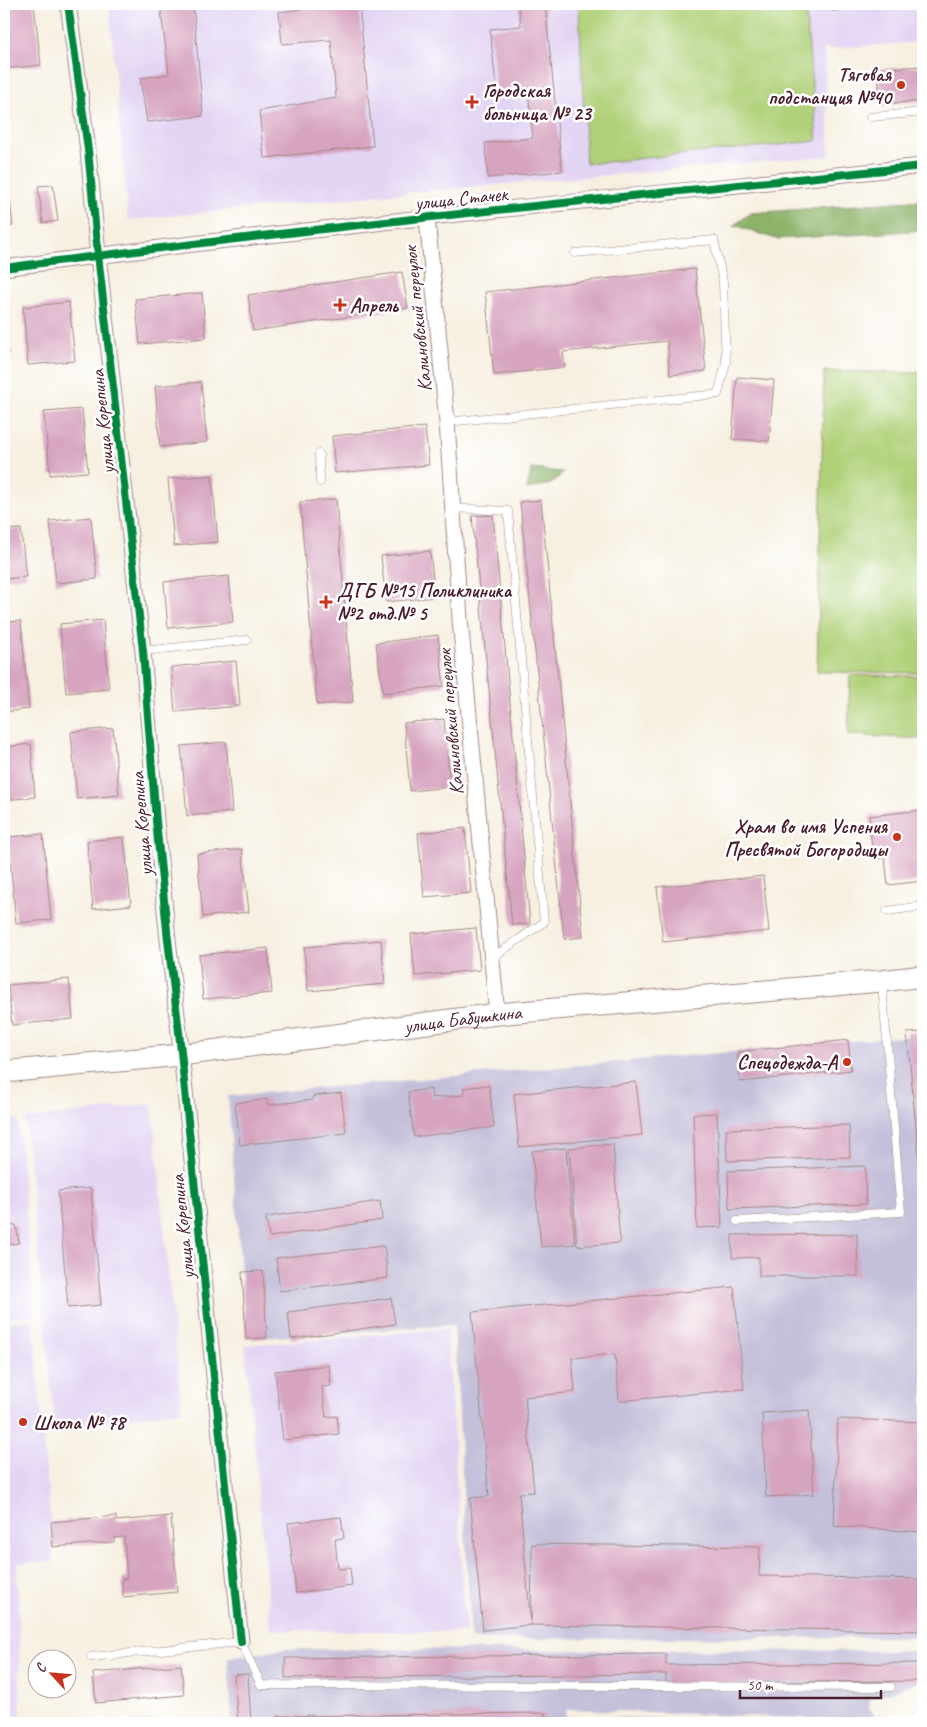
<svg xmlns="http://www.w3.org/2000/svg" width="927" height="1727" font-family="Caveat,sans-serif">
  <style>
    .built { fill: #e2d4f3 }
    .industrial { fill: #c5c0da }
    .green { fill: #b0d179; stroke: #7d7852 }
    .forest { fill: #8cb369; stroke: #6b694a }
    .building { fill: #d7a4c0 }
    .lines { fill: none; stroke-linecap: round; stroke-linejoin: round }
    .lane-casing { stroke: #a08886; stroke-width: 9 }
    .street-casing { stroke: #a08886; stroke-width: 17 }
    .secondary-casing { stroke: #a08886; stroke-width: 23 }
    .lane { stroke: #fff; stroke-width: 8 }
    .street { stroke: #fff; stroke-width: 15 }
    .secondary { stroke: #fff; stroke-width: 21 }
    .cycleway-casing { stroke: #fff; stroke-width: 11 }
    .cycleway { stroke: #00873e; stroke-width: 8 }
    .poi-dot { fill: #c8321e; stroke: #fff; stroke-width: 2 }
    .labels { text-anchor: middle; stroke-width: 5; stroke-linejoin: round; paint-order: stroke }
    .poi-label { font-size: 20px; font-weight: bold; fill: #4a1f2b; stroke: #fff; text-anchor: start }
    .street-label { font-size: 20px; fill: #4a1f2b; stroke: #fff }
  </style>
  <rect width="100%" height="100%" fill="#fff"/>
  <filter id="ink" filterUnits="userSpaceOnUse"><feTurbulence type="fractalNoise" baseFrequency=".02" numOctaves="2"/><feDisplacementMap in="SourceGraphic" scale="10" xChannelSelector="R" yChannelSelector="G"/><feConvolveMatrix kernelMatrix="1 2 1 2 8 2 1 2 1" color-interpolation-filters="sRGB"/></filter>
  <filter id="wash" filterUnits="userSpaceOnUse"><feTurbulence type="fractalNoise" baseFrequency=".0096" numOctaves="4" result="noise"/><feDisplacementMap in="SourceGraphic" scale="20" xChannelSelector="R" yChannelSelector="G"/><feGaussianBlur stdDeviation="1.12" result="paint"/><feColorMatrix in="noise" values="0 0 0 0 0 0 0 0 0 0 0 0 0 0 0 0 0 1.4 0 .05"/><feComposite in="paint" operator="in"/></filter>
  <g filter="url(#wash)">
    <rect width="100%" height="100%" fill="#f7f0e1"/>
    <path class="built" d="M 109,4 L 918,4 L 921,42 L 824,49 L 830,156 L 424,191 L 128,220 Z
      M 152,1104 L 182,1411 L 55,1428 L 25,1119 Z
      M 18,1119 L 35,1316 L 4,1318 L 4,1121 Z
      M 33,1320 L 54,1562 L 17,1563 L 21,1723 L 4,1723 L 4,1322 Z
      M 447,1329 L 466,1632 L 271,1630 L 245,1345 Z"/>
    <path class="industrial" d="M 923,1035 L 923,1637 L 471,1639 L 454,1325 L 246,1339 L 228,1096 Z
      M 285,1649 L 923,1651 L 923,1673 L 922,1681 L 870,1699 L 869,1707 L 878,1721 L 567,1709 L 565,1723 L 232,1723 L 228,1658 Z
      M 571,1716 L 824,1723 L 570,1723 Z"/>
    <path class="green" d="M 579,4 L 805,4 L 817,141 L 586,164 Z
      M 824,371 L 923,373 L 923,673 L 817,672 Z
      M 850,675 L 923,676 L 923,739 L 848,735 Z"/>
    <path class="forest" d="M 923,200 L 923,230 L 883,233 L 776,239 L 734,225 L 751,213 Z
      M 531,469 L 564,472 L 551,484 L 527,489 Z"/>
    <g id="blocks">
      <path class="building" d="M 4,4 L 34,4 L 41,65 L 4,69 Z
        M 160,4 L 193,4 L 203,116 L 147,122 L 140,78 L 169,74 Z
        M 325,4 L 359,4 L 373,146 L 264,158 L 259,111 L 336,98 L 331,40 L 282,44 L 279,12 L 325,6 Z
        M 518,4 L 545,4 L 562,171 L 488,178 L 485,143 L 533,138 L 528,91 L 497,95 L 490,29 L 521,26 Z
        M 832,4 L 880,4 L 881,5 L 832,11 Z
        M 923,66 L 923,101 L 880,104 L 878,69 Z
        M 4,182 L 8,182 L 13,226 L 4,227 Z
        M 53,185 L 58,221 L 43,223 L 38,186 Z
        M 695,269 L 706,371 L 670,375 L 667,341 L 563,352 L 565,367 L 494,375 L 485,292 Z
        M 402,272 L 408,308 L 253,331 L 248,295 Z
        M 202,293 L 206,338 L 140,344 L 135,299 Z
        M 69,302 L 75,361 L 28,365 L 23,307 Z
        M 4,323 L 5,323 L 8,353 L 4,354 Z
        M 737,377 L 774,380 L 769,441 L 732,439 Z
        M 201,382 L 207,442 L 160,447 L 155,386 Z
        M 82,409 L 88,472 L 50,475 L 44,412 Z
        M 425,427 L 429,465 L 335,473 L 332,436 Z
        M 212,475 L 218,542 L 174,546 L 168,479 Z
        M 336,499 L 353,702 L 317,705 L 300,502 Z
        M 541,500 L 583,937 L 564,939 L 520,502 Z
        M 493,515 L 530,924 L 512,925 L 472,516 Z
        M 91,517 L 97,579 L 56,583 L 50,521 Z
        M 21,529 L 26,577 L 4,579 L 4,530 Z
        M 430,551 L 435,597 L 386,602 L 381,556 Z
        M 229,576 L 233,622 L 168,628 L 164,582 Z
        M 103,620 L 109,689 L 66,693 L 60,624 Z
        M 21,621 L 29,709 L 4,712 L 4,622 Z
        M 438,635 L 444,686 L 383,693 L 376,643 Z
        M 236,661 L 240,706 L 175,712 L 171,667 Z
        M 444,719 L 450,787 L 410,791 L 404,723 Z
        M 113,728 L 119,795 L 77,799 L 71,732 Z
        M 226,742 L 232,812 L 187,816 L 181,746 Z
        M 31,744 L 35,797 L 4,800 L 4,747 Z
        M 923,810 L 923,881 L 888,885 L 885,858 L 873,859 L 869,816 Z
        M 465,828 L 471,893 L 424,897 L 418,833 Z
        M 43,834 L 51,920 L 16,923 L 8,837 Z
        M 124,837 L 131,905 L 93,909 L 87,841 Z
        M 242,849 L 249,912 L 203,917 L 197,854 Z
        M 763,876 L 769,931 L 663,942 L 657,887 Z
        M 476,928 L 480,970 L 415,976 L 411,934 Z
        M 381,940 L 385,984 L 308,991 L 304,947 Z
        M 268,948 L 272,993 L 203,999 L 199,955 Z
        M 69,979 L 73,1019 L 12,1025 L 8,985 Z
        M 923,1032 L 923,1190 L 922,1191 L 907,1033 Z
        M 848,1040 L 851,1070 L 740,1082 L 737,1052 Z
        M 636,1082 L 642,1135 L 519,1147 L 514,1094 Z
        M 489,1085 L 494,1127 L 414,1137 L 408,1092 L 431,1089 L 432,1098 L 464,1095 L 463,1088 Z
        M 341,1093 L 346,1133 L 240,1145 L 235,1103 L 267,1099 L 268,1105 L 313,1100 L 313,1096 Z
        M 717,1113 L 722,1227 L 697,1228 L 693,1114 Z
        M 849,1125 L 850,1157 L 727,1161 L 726,1129 Z
        M 613,1144 L 620,1243 L 577,1246 L 569,1148 Z
        M 566,1148 L 575,1244 L 541,1247 L 532,1151 Z
        M 865,1166 L 866,1204 L 729,1209 L 728,1171 Z
        M 91,1188 L 101,1305 L 68,1308 L 58,1191 Z
        M 380,1201 L 382,1220 L 269,1237 L 266,1217 Z
        M 16,1225 L 19,1243 L 4,1245 L 4,1226 Z
        M 857,1234 L 858,1276 L 759,1276 L 759,1257 L 732,1258 L 732,1235 Z
        M 384,1246 L 388,1278 L 280,1291 L 276,1258 Z
        M 263,1271 L 267,1338 L 246,1339 L 242,1272 Z
        M 734,1287 L 744,1389 L 619,1401 L 615,1354 L 572,1358 L 575,1392 L 525,1397 L 534,1492 L 519,1493 L 531,1625 L 483,1630 L 470,1498 L 489,1496 L 472,1312 Z
        M 391,1298 L 395,1324 L 291,1339 L 288,1312 Z
        M 329,1365 L 331,1386 L 322,1387 L 326,1417 L 337,1416 L 339,1434 L 283,1440 L 275,1371 Z
        M 809,1410 L 814,1494 L 766,1497 L 762,1413 Z
        M 838,1419 L 923,1422 L 923,1532 L 834,1526 Z
        M 116,1516 L 116,1521 L 171,1516 L 177,1592 L 123,1597 L 122,1579 L 127,1578 L 124,1537 L 114,1538 L 114,1542 L 53,1547 L 51,1522 Z
        M 341,1517 L 344,1538 L 335,1539 L 338,1569 L 350,1568 L 352,1586 L 296,1593 L 288,1523 Z
        M 532,1544 L 760,1547 L 759,1576 L 923,1579 L 923,1631 L 531,1625 Z
        M 666,1654 L 666,1665 L 922,1663 L 922,1681 L 666,1683 L 666,1674 L 285,1678 L 285,1658 Z
        M 181,1665 L 184,1695 L 96,1703 L 93,1673 Z
        M 248,1674 L 251,1723 L 238,1723 L 234,1675 Z
        M 545,1713 L 545,1723 L 278,1723 L 278,1716 Z
        M 191,1720 L 192,1723 L 128,1723 L 128,1722 Z"/>
    </g>
  </g>
  <g filter="url(#ink)">
    <use href="#blocks" fill-opacity="0" stroke="#a08886" stroke-width="1"/>
    <g class="lines">
      <defs>
        <path id="lane" d="M 870,117 L 923,112
          M 447,422 L 718,394 L 726,363 L 723,282 L 714,240 L 575,253
          M 319,454 L 320,482
          M 453,508 L 508,511 L 544,922 L 492,958
          M 143,651 L 247,640
          M 887,911 L 923,906
          M 737,1221 L 901,1212 L 882,983
          M 91,1657 L 241,1642 L 261,1685 L 891,1687"/>
        <path id="street" d="M 68,4 L 88,150 L 98,255 L 143,651 L 156,821 L 168,940 L 179,1032 L 241,1642
          M 427,218 L 447,422 L 460,619 L 497,1014
          M 4,268 C 309,227 617,198 923,166"/>
        <g id="secondary">
          <path id="s1" d="M 4,1072 L 180,1055 L 497,1014 L 881,981 L 923,976"/>
        </g>
      </defs>
      <use href="#lane" class="lane-casing"/>
      <use href="#street" class="street-casing"/>
      <use href="#secondary" class="secondary-casing"/>
      <use href="#lane" class="lane"/>
      <use href="#street" class="street"/>
      <use href="#secondary" class="secondary"/>
      <defs>
        <path id="cycleway" d="M 68,4 L 88,150 L 98,255 L 143,651 L 156,821 L 168,940 L 179,1032 L 241,1642
          M 4,268 C 309,227 617,198 923,166"/>
      </defs>
      <use href="#cycleway" class="cycleway-casing"/>
      <use href="#cycleway" class="cycleway"/>
    </g>
  </g>
  <g class="poi-dot">
    <circle cx="901" cy="85" r="5"/>
    <path d="M469.5 94.5h5v5h5v5h-5v5h-5v-5h-5v-5h5z"/>
    <path d="M337.5 297.5h5v5h5v5h-5v5h-5v-5h-5v-5h5z"/>
    <path d="M323.5 594.5h5v5h5v5h-5v5h-5v-5h-5v-5h5z"/>
    <circle cx="897" cy="837" r="5"/>
    <circle cx="847" cy="1062" r="5"/>
    <circle cx="23" cy="1422" r="5"/>
  </g>
  <g class="labels">
    <g class="poi-label">
      <text x="891" y="81" text-anchor="end">Тяговая<tspan x="891" dy="23">подстанция №40</tspan></text>
      <text x="483" y="97">Городская<tspan x="483" dy="23">больница № 23</tspan></text>
      <text x="350" y="312">Апрель</text>
      <text x="337" y="597">ДГБ №15 Поликлиника<tspan x="337" dy="23">№2 отд.№ 5</tspan></text>
      <text x="887" y="833" text-anchor="end">Храм во имя Успения<tspan x="887" dy="23">Пресвятой Богородицы</tspan></text>
      <text x="837" y="1069" text-anchor="end">Спецодежда-А</text>
      <text x="33" y="1429">Школа № 78</text>
    </g>
    <g class="street-label">
      <text transform="translate(461 198) rotate(-6)" y="7">улица Стачек</text>
      <text transform="translate(417 319) rotate(-96)" y="7">Калиновский переулок</text>
      <text transform="translate(102 422) rotate(-96)" y="7">улица Корепина</text>
      <text transform="translate(450 722) rotate(-95)" y="7">Калиновский переулок</text>
      <text transform="translate(141 824) rotate(-95)" y="7">улица Корепина</text>
      <text dy="7" stroke="none"><textPath href="#s1" startOffset="462">улица Бабушкина</textPath></text>
      <text transform="translate(182 1227) rotate(-96)" y="7">улица Корепина</text>
    </g>
  </g>
  <rect width="927" height="1727" fill="none" stroke="#fff" stroke-width="20"/>
  <g transform="translate(52 1674) rotate(296)"><circle r="24" fill="#ffffff" stroke="#b7a5aa"/>
  <path d="M0-4L9 19L0 12L-9 19Z" fill="#c8321e"/>
  <text y="-8" font-size="14" font-weight="bold" text-anchor="middle" fill="#4a1f2b">С</text>
  </g>
  <path d="M740 1690v8h141v-8" fill="none" stroke="#4a1f2b" stroke-width="2.5"/>
  <text x="747" y="1690" font-size="15" fill="#4a1f2b" stroke="#ffffff" stroke-width="4" paint-order="stroke">50 m</text>
</svg>
